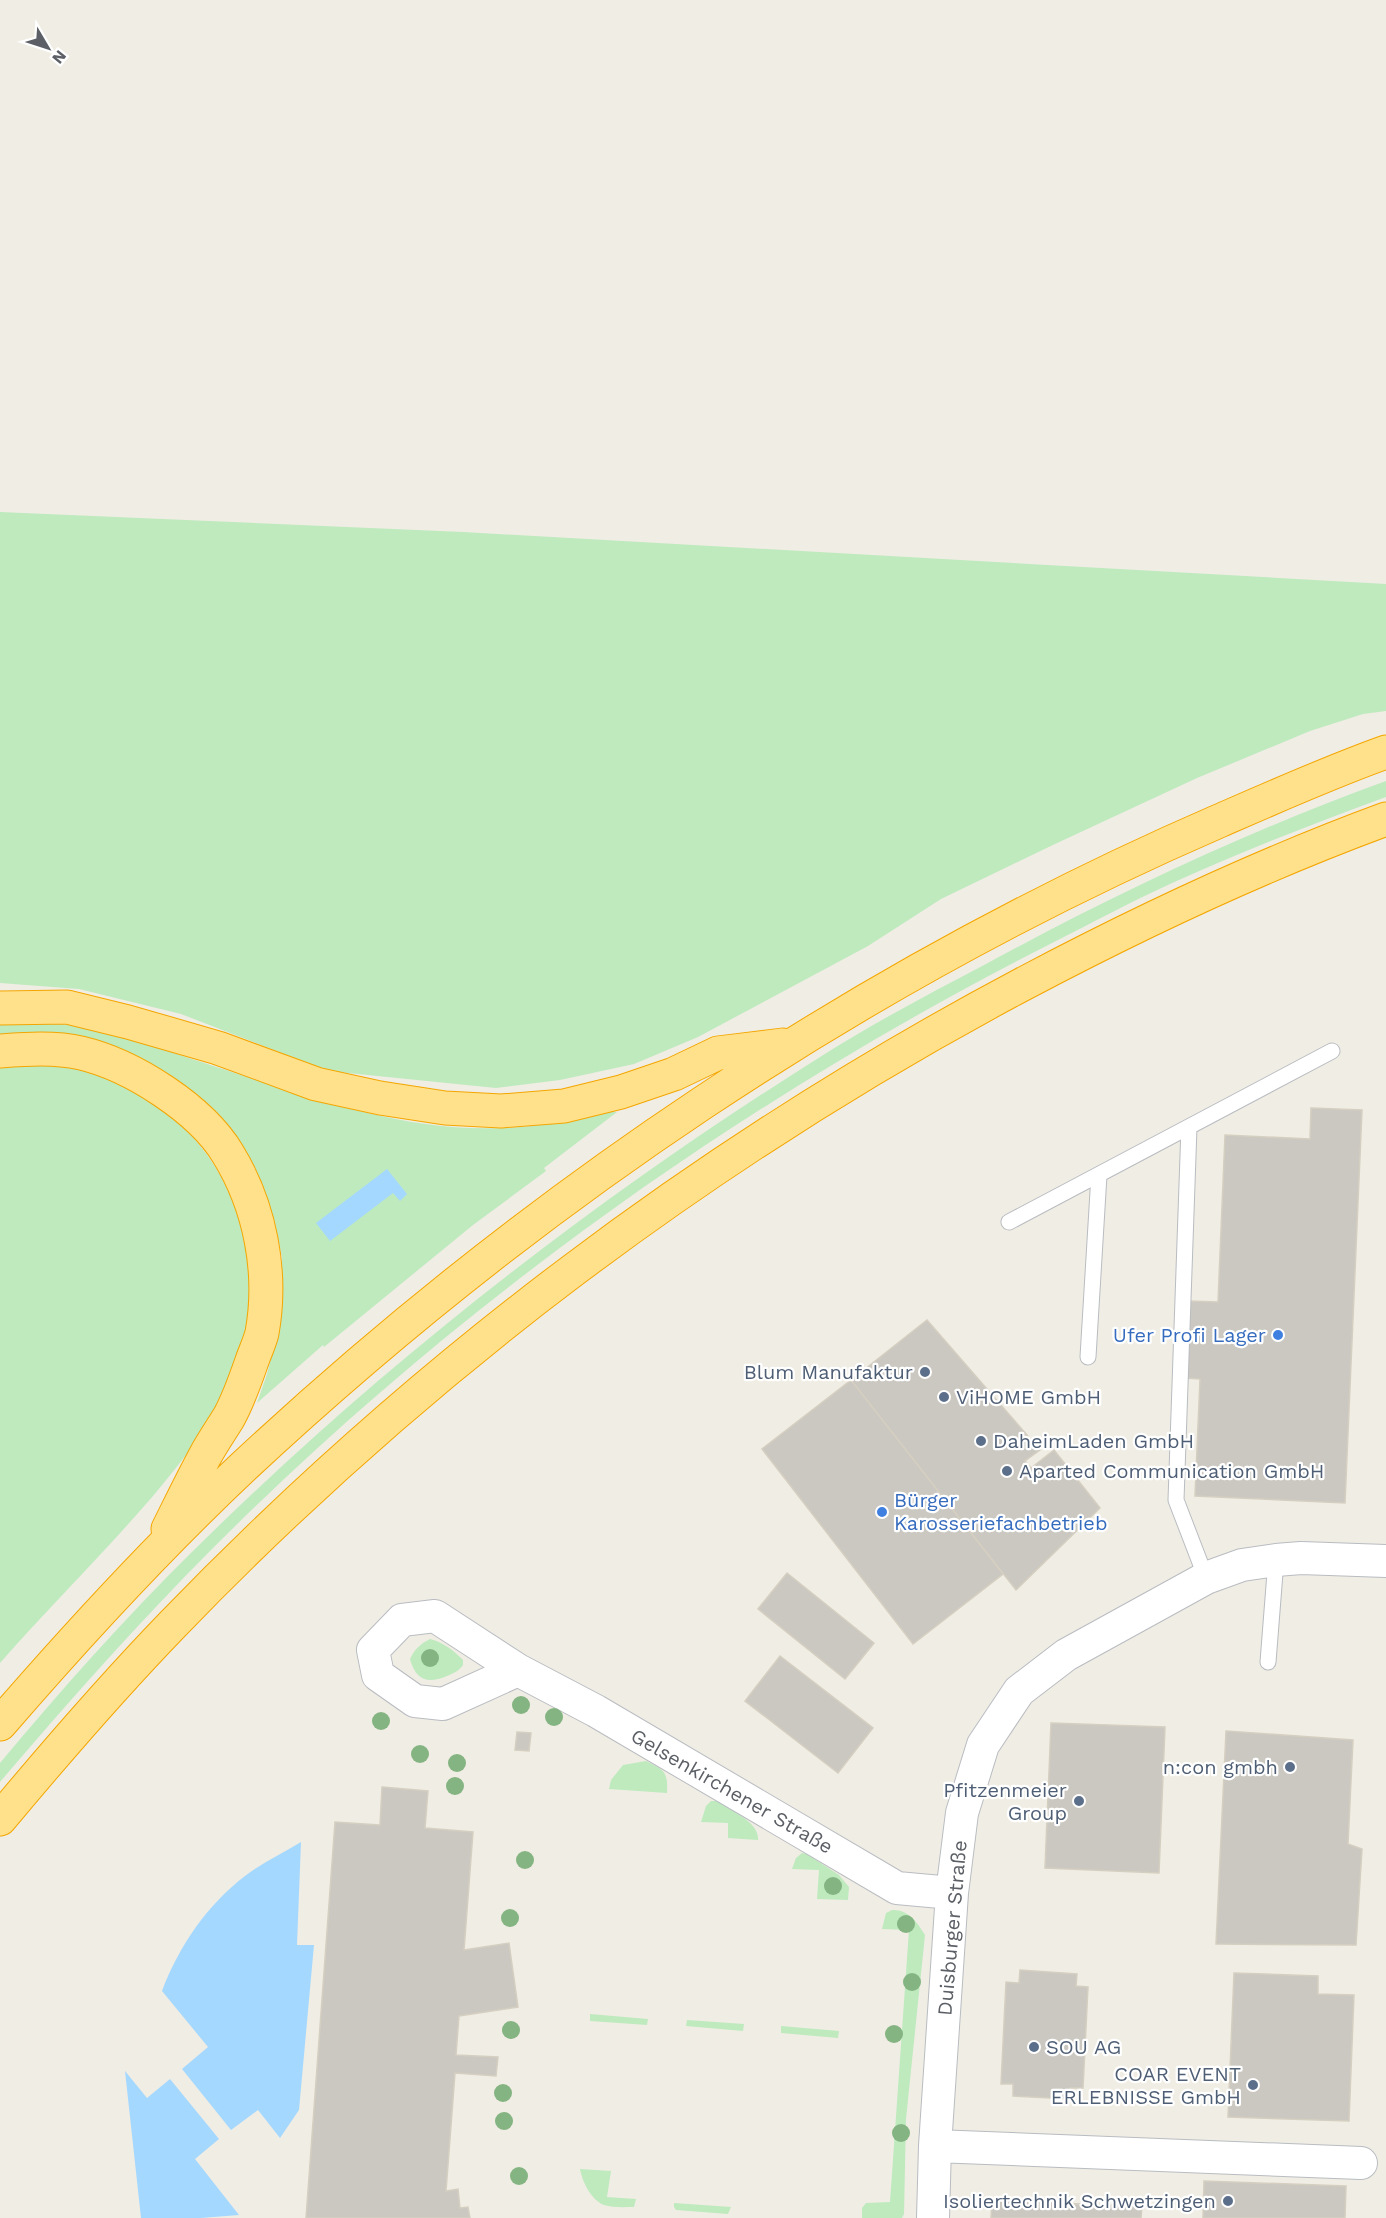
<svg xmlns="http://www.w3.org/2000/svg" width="1386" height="2218" font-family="'Work Sans',sans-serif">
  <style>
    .green { fill: #beeabe }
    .water { fill: #a5d8ff }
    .building { fill: #cbc8c1; stroke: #d5cfc1; stroke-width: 1.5 }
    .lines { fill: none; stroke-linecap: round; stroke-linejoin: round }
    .lane-casing { stroke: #b9bcc1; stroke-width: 17 }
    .street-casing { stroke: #b9bcc1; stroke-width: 34 }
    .highway-casing { stroke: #f4a600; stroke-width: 35 }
    .lane { stroke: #fff; stroke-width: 15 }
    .street { stroke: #fff; stroke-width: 32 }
    .highway { stroke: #ffe18c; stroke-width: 33 }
    .tree { fill: #84b481 }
    .shop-dot { fill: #3f7fe0; stroke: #fff; stroke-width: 2 }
    .service-dot { fill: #5c6f8a; stroke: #fff; stroke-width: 2 }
    .labels { text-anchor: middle; stroke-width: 4.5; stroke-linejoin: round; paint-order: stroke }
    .shop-label { font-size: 20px; fill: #366cbe; stroke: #fff; text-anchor: end }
    .service-label { font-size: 20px; fill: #4e5e75; stroke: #fff; text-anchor: end }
    .street-label { font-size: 20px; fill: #5c6066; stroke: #fff }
  </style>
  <rect width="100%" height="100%" fill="#f0ede4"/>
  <path class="green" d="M 0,512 L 463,532 L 1386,584 L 1386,711 L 1363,714 L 1310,731 L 1197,778 L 1055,844 L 941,899 L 868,946 L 698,1037 L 634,1064 L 560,1080 L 496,1088 L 328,1071 L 181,1014 L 79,989 L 0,983 Z
    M 1386,781 L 1386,797 C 1313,824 1240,852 1170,884 C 1130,902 1092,923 1054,942 C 746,1098 460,1301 215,1546 C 140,1621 69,1701 0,1782 L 0,1763 C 61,1690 124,1619 192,1552 C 384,1362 599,1195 828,1052 C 879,1020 933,992 986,964 C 1115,894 1248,831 1386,781 Z
    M 47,1022 C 110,1030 166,1051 226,1070 C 314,1099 407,1132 501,1128 C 538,1127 573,1120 609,1112 L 617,1112 L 544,1168 L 546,1171 L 473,1225 L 324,1347 L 323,1345 L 257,1403 L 267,1374 L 280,1324 L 282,1285 L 282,1257 L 274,1221 L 263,1189 L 204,1105 L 0,1036 L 0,1023 Z
    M 44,1064 C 55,1065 68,1066 79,1069 C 137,1082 192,1124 220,1175 C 246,1221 259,1280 247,1333 C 244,1344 238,1356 234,1367 C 231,1378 228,1390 222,1401 C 203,1435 178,1466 153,1496 C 104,1553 50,1606 0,1663 L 0,1066 Z
    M 430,1639 C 441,1641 456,1652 463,1660 L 463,1665 C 459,1671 454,1673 447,1676 C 428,1684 416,1681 410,1659 C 415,1649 420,1644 430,1639 Z
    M 646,1761 C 664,1770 668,1771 667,1793 L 609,1789 L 611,1780 L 623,1765 Z
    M 711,1801 L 717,1801 C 729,1810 760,1822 758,1840 L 728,1838 L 728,1823 L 701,1822 L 706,1806 Z
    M 802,1853 L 807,1854 L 839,1875 L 849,1887 L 848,1900 L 817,1899 L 819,1870 L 792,1869 L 796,1858 Z
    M 892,1910 C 908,1909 918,1923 925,1935 L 906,2119 L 904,2214 L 902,2218 L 862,2218 L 862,2208 L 866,2203 L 890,2202 L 909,1930 L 882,1929 L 886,1913 Z
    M 590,2014 L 648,2019 L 647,2025 L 590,2021 Z
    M 687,2020 L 744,2024 L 743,2031 L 686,2026 Z
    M 781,2026 L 839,2031 L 838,2038 L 781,2033 Z
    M 580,2169 L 611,2171 L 607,2197 L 636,2199 L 634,2207 C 625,2207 613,2208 604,2205 C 591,2200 582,2181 580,2169 Z
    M 674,2203 L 731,2207 L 728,2214 L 676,2210 L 674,2207 Z"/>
  <path class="water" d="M 387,1169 L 407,1194 L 400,1201 L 393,1193 L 330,1241 L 316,1223 Z
    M 301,1842 L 297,1945 L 314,1945 L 299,2110 L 280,2138 L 258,2110 L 231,2130 L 182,2069 L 208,2047 L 162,1991 C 179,1946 207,1905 245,1876 C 262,1863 283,1853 301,1842 Z
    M 125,2071 L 147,2098 L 170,2079 L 219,2139 L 195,2159 L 239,2215 L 201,2218 L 141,2218 Z"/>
  <path class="building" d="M 1311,1108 L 1362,1110 L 1345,1503 L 1195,1496 L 1200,1379 L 1185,1378 L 1189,1301 L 1218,1302 L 1225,1135 L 1310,1139 Z
    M 927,1320 L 1040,1450 L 1025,1461 L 1031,1468 L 1054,1450 L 1100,1508 L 1016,1590 L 851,1380 Z
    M 851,1380 L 1003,1574 L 913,1644 L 762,1449 Z
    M 787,1573 L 874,1643 L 845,1679 L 758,1609 Z
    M 780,1656 L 873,1728 L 838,1773 L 745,1701 Z
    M 1051,1723 L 1165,1727 L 1159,1873 L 1045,1868 Z
    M 1226,1731 L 1353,1740 L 1348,1844 L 1362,1849 L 1356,1945 L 1216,1944 Z
    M 517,1732 L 531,1733 L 529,1751 L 515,1750 Z
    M 382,1787 L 428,1791 L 425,1828 L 473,1832 L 464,1950 L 509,1943 L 518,2007 L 459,2016 L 456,2055 L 498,2057 L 496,2076 L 455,2073 L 446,2191 L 458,2189 L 460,2208 L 468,2207 L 470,2218 L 306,2218 L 335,1822 L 380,1825 Z
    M 1020,1970 L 1077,1974 L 1076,1986 L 1088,1987 L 1083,2088 L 1070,2088 L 1069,2099 L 1013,2096 L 1013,2084 L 1001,2084 L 1006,1982 L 1019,1983 Z
    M 1234,1973 L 1318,1976 L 1318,1994 L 1354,1995 L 1349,2121 L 1228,2117 Z
    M 1204,2181 L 1346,2186 L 1345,2218 L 1203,2218 Z
    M 992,2201 L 1142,2206 L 1141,2218 L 991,2218 Z"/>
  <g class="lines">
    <defs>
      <path id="lane" d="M 1189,1127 L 1176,1500 L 1206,1578
        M 1009,1222 L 1332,1051
        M 1088,1357 L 1099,1175
        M 1268,1662 L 1276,1560"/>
      <path id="street" d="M 518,1670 L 443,1704 L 415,1701 L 378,1675 L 373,1650 L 402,1620 L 435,1616 L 518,1670 L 596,1711 L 897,1888 L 952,1893
        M 935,2146 L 1361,2163
        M 933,2218 L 935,2146 L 952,1893 L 962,1813 L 983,1745 L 1019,1691 L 1066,1655 L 1206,1578 L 1242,1565 L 1276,1560 L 1301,1558 L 1386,1561"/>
      <path id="highway" d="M 0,1008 L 67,1007 L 128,1022 L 218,1048 L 316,1084 L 380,1098 L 445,1108 L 501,1111 L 564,1106 L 621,1092 L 674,1074 L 718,1053 L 783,1045
        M 0,1051 C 27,1049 55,1047 81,1053 C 132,1065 201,1109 228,1154 C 260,1206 273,1272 262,1333 C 260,1341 256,1350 253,1358 C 246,1378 239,1399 229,1417 C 221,1430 212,1443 205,1456 C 192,1480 180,1505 168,1529
        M 0,1724 C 77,1635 157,1548 242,1468 C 529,1200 859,977 1219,821 C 1274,797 1330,772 1386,752
        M 0,1819 C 56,1752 113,1686 173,1624 C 420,1368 708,1151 1023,984 C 1140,922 1261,865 1386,819"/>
    </defs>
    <use href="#lane" class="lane-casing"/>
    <use href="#street" class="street-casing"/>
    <use href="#highway" class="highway-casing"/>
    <use href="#lane" class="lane"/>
    <use href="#street" class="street"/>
    <use href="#highway" class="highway"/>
  </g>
  <g class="tree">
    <circle cx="430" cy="1658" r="9"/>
    <circle cx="521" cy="1705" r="9"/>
    <circle cx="554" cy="1717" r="9"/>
    <circle cx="381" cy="1721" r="9"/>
    <circle cx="420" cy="1754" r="9"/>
    <circle cx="457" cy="1763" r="9"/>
    <circle cx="455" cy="1786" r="9"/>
    <circle cx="525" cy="1860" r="9"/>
    <circle cx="833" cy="1886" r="9"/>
    <circle cx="510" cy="1918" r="9"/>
    <circle cx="906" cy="1924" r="9"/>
    <circle cx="912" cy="1982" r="9"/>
    <circle cx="511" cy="2030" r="9"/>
    <circle cx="894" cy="2034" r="9"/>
    <circle cx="503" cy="2093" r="9"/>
    <circle cx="504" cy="2121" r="9"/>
    <circle cx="901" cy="2133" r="9"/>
    <circle cx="519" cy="2176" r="9"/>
  </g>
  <g class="shop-dot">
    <circle cx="1278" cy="1335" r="6"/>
    <circle cx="882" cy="1512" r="6"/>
  </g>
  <g class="service-dot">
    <circle cx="925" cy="1372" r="6"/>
    <circle cx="944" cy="1397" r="6"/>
    <circle cx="981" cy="1441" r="6"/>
    <circle cx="1007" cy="1471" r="6"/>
    <circle cx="1290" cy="1767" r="6"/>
    <circle cx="1079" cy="1801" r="6"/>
    <circle cx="1034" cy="2047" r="6"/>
    <circle cx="1253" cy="2085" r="6"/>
    <circle cx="1228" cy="2201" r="6"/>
  </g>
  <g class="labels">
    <g class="shop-label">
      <text x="1266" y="1342">Ufer Profi Lager</text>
      <text x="894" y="1507" text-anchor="start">Bürger<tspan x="894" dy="23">Karosseriefachbetrieb</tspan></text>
    </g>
    <g class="service-label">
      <text x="913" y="1379">Blum Manufaktur</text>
      <text x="956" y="1404" text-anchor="start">ViHOME GmbH</text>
      <text x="993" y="1448" text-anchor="start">DaheimLaden GmbH</text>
      <text x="1019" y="1478" text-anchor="start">Aparted Communication GmbH</text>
      <text x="1278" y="1774">n:con gmbh</text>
      <text x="1067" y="1797">Pfitzenmeier<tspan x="1067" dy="23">Group</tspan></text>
      <text x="1046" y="2054" text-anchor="start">SOU AG</text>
      <text x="1241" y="2081">COAR EVENT<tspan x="1241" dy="23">ERLEBNISSE GmbH</tspan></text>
      <text x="1216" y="2208">Isoliertechnik Schwetzingen</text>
    </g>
    <g class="street-label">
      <text transform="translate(732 1791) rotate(30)" y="7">Gelsenkirchener Straße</text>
      <text transform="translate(952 1928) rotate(-85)" y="7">Duisburger Straße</text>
    </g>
  </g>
  <g transform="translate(48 48) rotate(129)" stroke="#ffffff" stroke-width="4.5" paint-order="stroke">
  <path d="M0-4.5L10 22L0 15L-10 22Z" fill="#5c6066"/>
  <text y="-9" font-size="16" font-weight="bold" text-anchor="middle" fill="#5c6066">N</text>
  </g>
</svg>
